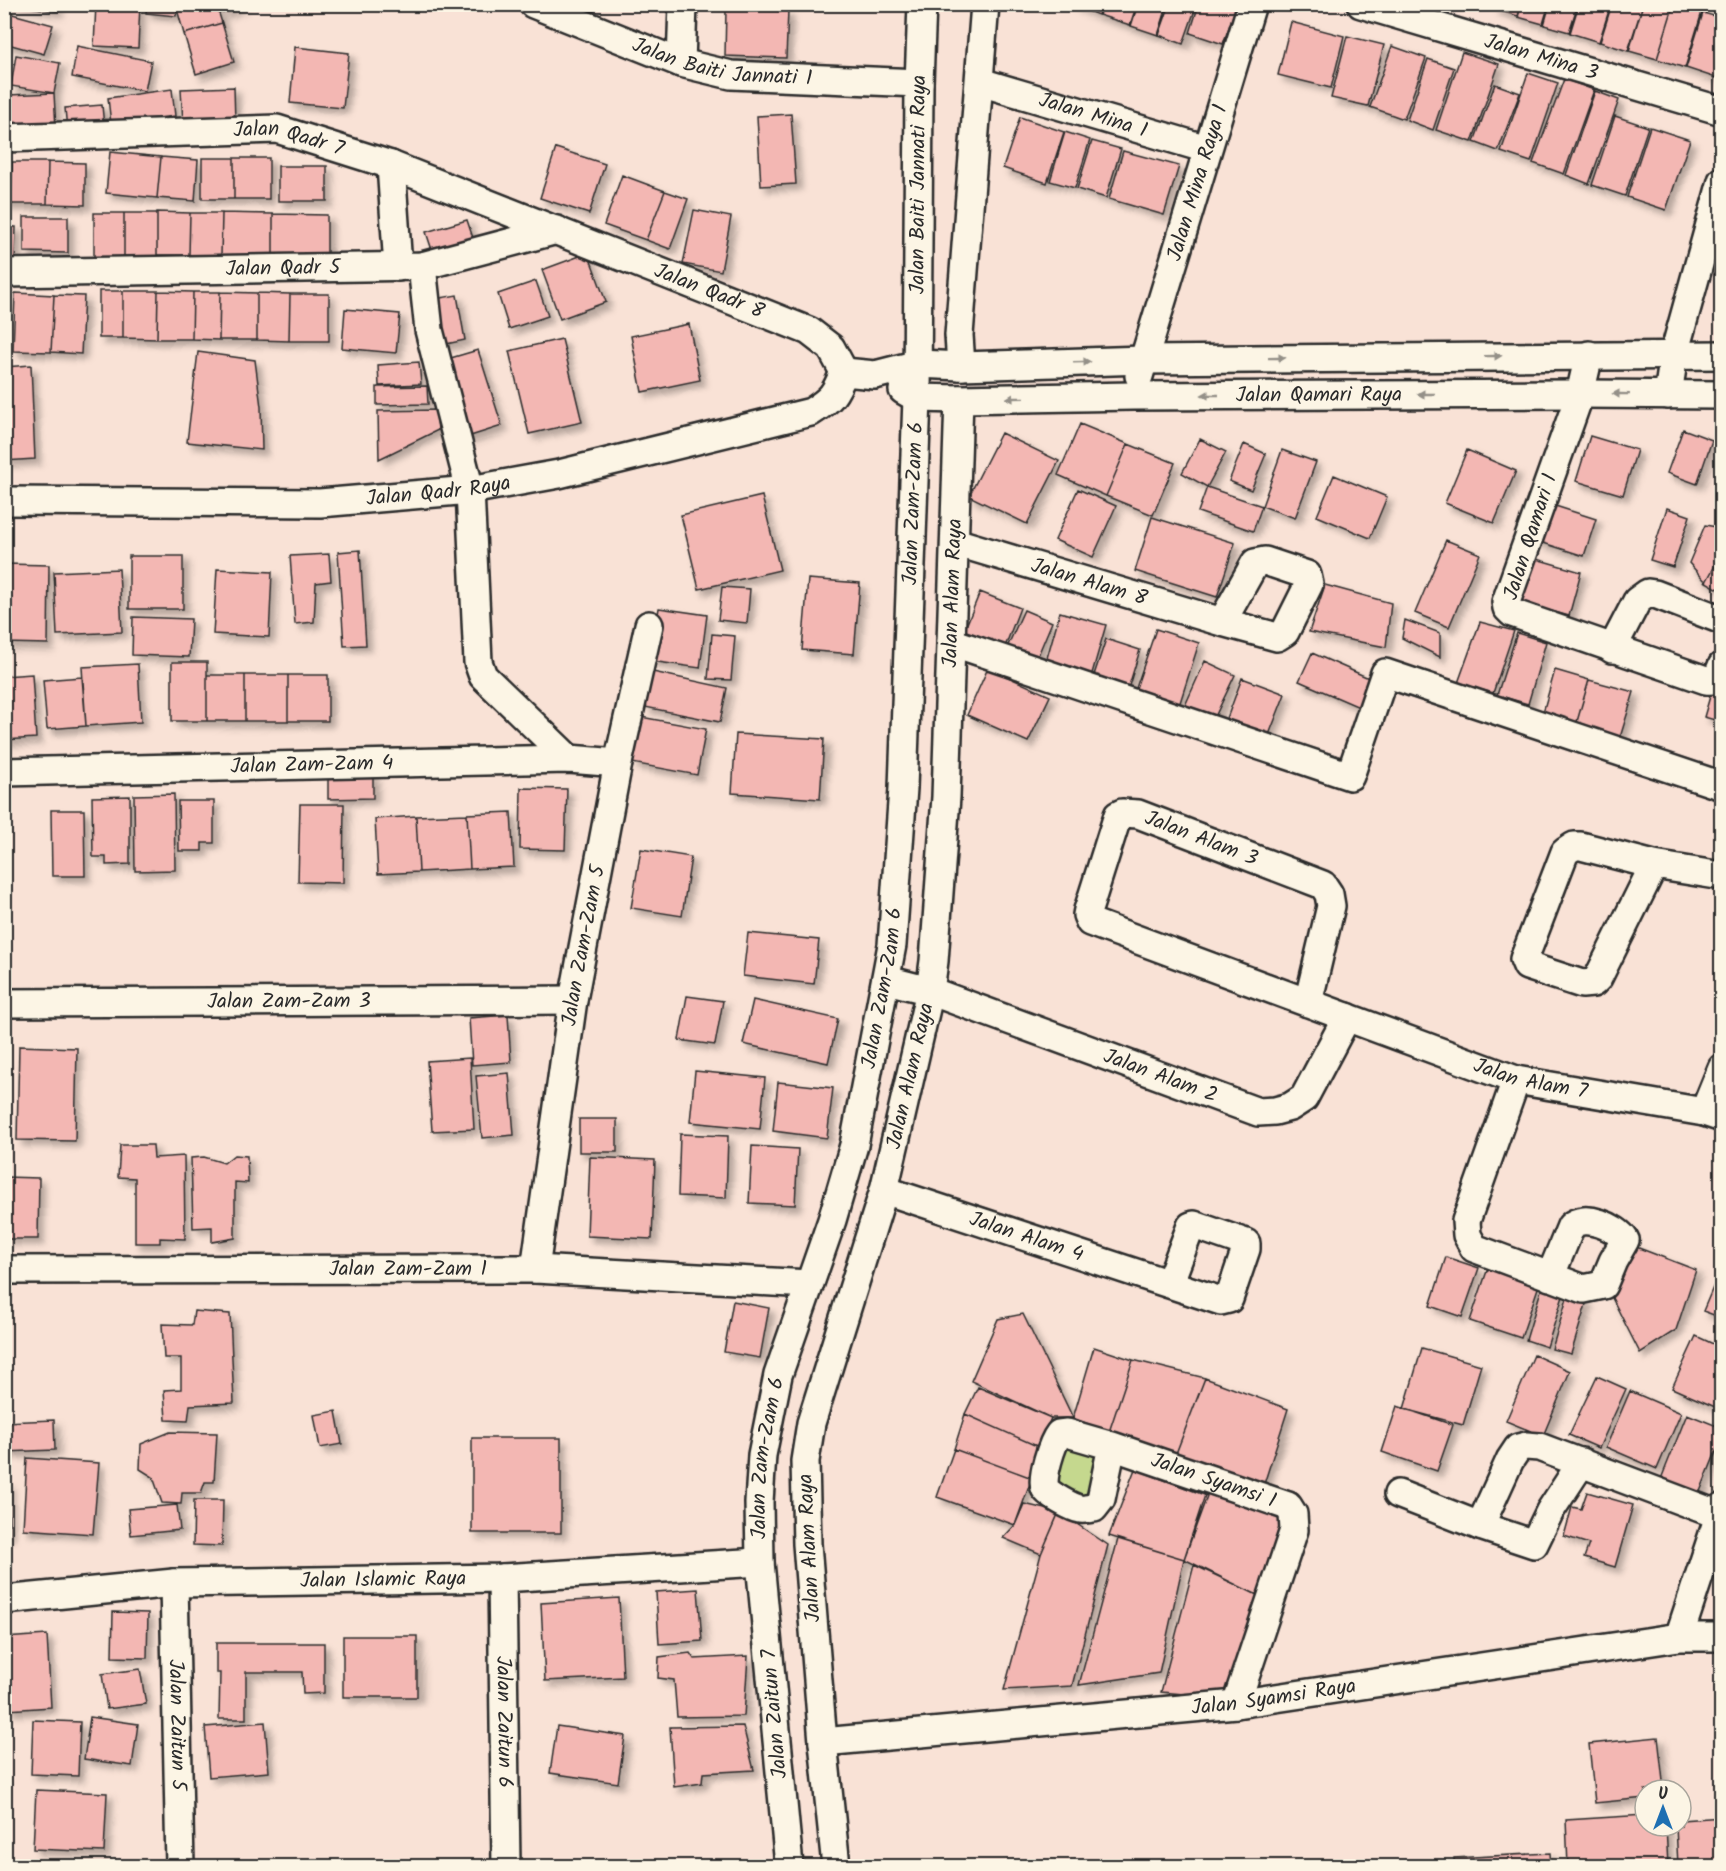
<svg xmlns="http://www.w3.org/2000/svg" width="1726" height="1871" viewBox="0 0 1726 1871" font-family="Kalam,sans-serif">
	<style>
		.green { fill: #c5d88e; stroke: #78825c; stroke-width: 1.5 }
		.building { fill: #f3b7b3; stroke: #2b2b2b; stroke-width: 1.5; filter: url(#shadow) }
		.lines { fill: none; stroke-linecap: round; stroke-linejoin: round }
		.street-casing { stroke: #2b2b2b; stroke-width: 32 }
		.street { stroke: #fcf5e5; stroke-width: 27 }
		.oneway { fill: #949088 }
		.labels { text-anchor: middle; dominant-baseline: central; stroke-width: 5; stroke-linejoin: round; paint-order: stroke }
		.street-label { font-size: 21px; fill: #2b2b2b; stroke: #fcf5e5 }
	</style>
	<defs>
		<filter id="shadow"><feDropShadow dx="5.5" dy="5.5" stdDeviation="3" flood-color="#0004"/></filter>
	</defs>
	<rect width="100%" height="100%" fill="#f9e2d6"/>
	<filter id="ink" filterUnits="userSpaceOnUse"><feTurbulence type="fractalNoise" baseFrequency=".0167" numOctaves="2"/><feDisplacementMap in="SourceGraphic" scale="12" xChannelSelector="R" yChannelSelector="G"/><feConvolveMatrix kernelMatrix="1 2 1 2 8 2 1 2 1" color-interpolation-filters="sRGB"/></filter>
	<g filter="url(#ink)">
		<!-- green -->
		<path class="green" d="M1059 1434 1103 1449 1094 1508 1045 1489Z"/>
		<!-- building -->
		<path class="building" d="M8 4H58L57 11Z
			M96 4H140L138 48 94 46Z
			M147 4H178L176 16 146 13Z
			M193 4H216L222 23 184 34 177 9Z
			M220 4H243L223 13Z
			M1071 4H1101L1098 15Z
			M1103 4H1137L1130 25 1099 15Z
			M1138 4H1168L1158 35 1131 26Z
			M1170 4H1197L1183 44 1159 35Z
			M1199 4H1237L1223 44 1190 33Z
			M1495 4H1521L1518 16 1494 9Z
			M1522 4H1549L1543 24 1518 17Z
			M1550 4H1578L1569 32 1544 25Z
			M1579 4H1611L1599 42 1570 33Z
			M1612 4H1643L1628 51 1600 42Z
			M1643 4H1674L1657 59 1629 51Z
			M1674 4 1702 12 1685 68 1657 59Z
			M726 9 788 11 786 58 725 56Z
			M5 12 53 25 44 54 4 43Z
			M1703 13 1722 18V80L1686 68Z
			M1291 22 1344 36 1331 88 1278 75Z
			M222 23 234 62 196 74 184 34Z
			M1347 36 1384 45 1368 106 1331 98Z
			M77 46 151 61 145 91 72 77Z
			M1392 46 1426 58 1404 119 1370 107Z
			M295 47 349 53 343 108 290 103Z
			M1462 52 1499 64 1472 142 1436 130Z
			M16 55 60 63 54 93 11 86Z
			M1428 59 1454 68 1433 130 1407 120Z
			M1528 73 1558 83 1531 162 1501 152Z
			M1564 79 1594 90 1564 174 1533 163Z
			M1495 84 1520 93 1498 151 1474 142Z
			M234 87 235 122 183 124 181 89Z
			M172 89 175 116 111 124 108 98Z
			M1595 91 1619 100 1589 184 1566 175Z
			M54 93 56 129 10 131 8 95Z
			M102 105 104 127 67 130 65 108Z
			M791 114 796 184 761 186 757 116Z
			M1615 116 1648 127 1625 196 1592 185Z
			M1020 117 1064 132 1047 183 1003 168Z
			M1650 127 1690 140 1666 210 1627 197Z
			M1065 132 1090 140 1075 188 1050 181Z
			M1092 141 1121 149 1106 198 1077 189Z
			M556 148 605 164 589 214 540 198Z
			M1123 151 1179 166 1164 215 1109 199Z
			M110 152 161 157 157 198 106 193Z
			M161 157 198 160 195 201 157 198Z
			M202 158H234V199H202Z
			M234 158H269V199H234Z
			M4 161 12 162 11 204H4Z
			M12 162H48L47 204H11Z
			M48 162 85 163V205L47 204Z
			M278 166H327V201H278Z
			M622 175 665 191 646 240 604 225Z
			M665 191 688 199 670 249 646 240Z
			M694 210 731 217 721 271 683 264Z
			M157 212 190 213 189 255H157Z
			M94 213H124V258H94Z
			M124 213H157V258H124Z
			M190 213H222L221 256 189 255Z
			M222 213 273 214V257L221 256Z
			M273 214 327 215V258L273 257Z
			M24 217H68V253L24 252Z
			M467 220 474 241 433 253 426 232Z
			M4 227H16L15 260H4Z
			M588 253 606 302 560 319 542 270Z
			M536 281 548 316 509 329 498 294Z
			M99 291H123V338H99Z
			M123 291H158L157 339 123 338Z
			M158 291 193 292 192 339H157Z
			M193 292H220L219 340 192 339Z
			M220 292 257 293V340H219Z
			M15 293 54 295 51 352 13 351Z
			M257 293 290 294 289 341 257 340Z
			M290 294H329V341H289Z
			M54 295 84 296 81 354 51 352Z
			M457 295 465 340 437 346 429 300Z
			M345 309 400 314 396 353 342 348Z
			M689 324 700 380 642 392 631 336Z
			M562 339 582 422 529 434 509 351Z
			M478 350 502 426 461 439 437 362Z
			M198 352 255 360 261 407 262 450 187 442Z
			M419 362 421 384 379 386 378 365Z
			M31 365 35 459 4 461V367Z
			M427 386 428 404 377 405V387Z
			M436 410 438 430 379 459 378 411Z
			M1080 424 1128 444 1106 496 1058 475Z
			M1683 429 1712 440 1697 484 1667 473Z
			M1001 433 1059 461 1027 524 969 496Z
			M1590 436 1637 450 1623 495 1576 481Z
			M1200 439 1226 452 1207 487 1182 473Z
			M1128 444 1175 463 1153 515 1106 496Z
			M1244 444 1266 454 1251 490 1229 481Z
			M1282 450 1316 462 1295 518 1262 506Z
			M1467 450 1516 471 1494 523 1445 503Z
			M1334 475 1387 497 1370 538 1317 516Z
			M1207 487 1262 506 1253 531 1198 512Z
			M1078 489 1116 506 1093 557 1055 540Z
			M762 496 780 570 699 589 681 515Z
			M1546 503 1596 519 1584 556 1534 540Z
			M1667 508 1690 516 1673 567 1650 560Z
			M1152 517 1235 543 1217 597 1135 571Z
			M1705 525 1722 528V553L1706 582 1689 563Z
			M1446 540 1480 554 1449 627 1415 613Z
			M360 550 366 645 344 646 338 552Z
			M1722 553V591L1706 582Z
			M329 554 331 581 316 583 314 622 295 624 290 556Z
			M129 556H183V609H129Z
			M1526 556 1581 572 1569 616 1512 600Z
			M4 564 49 565 48 644 4 643Z
			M119 569 122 632 57 635 54 572Z
			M217 569 272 572 269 637 213 634Z
			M808 579 860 583 854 654 802 650Z
			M1325 585 1391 603 1386 647 1309 632Z
			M722 587 750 589 747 623 718 620Z
			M980 592 1020 608 1003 652 962 636Z
			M659 608 707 615 700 668 651 661Z
			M1024 610 1052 622 1034 665 1005 652Z
			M1060 612 1106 625 1091 677 1045 665Z
			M133 617 191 619 189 657 132 655Z
			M1405 620 1440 633V657L1402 638Z
			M1480 622 1514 631 1493 693 1458 683Z
			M1156 629 1199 643 1178 709 1134 694Z
			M1517 633 1546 642 1528 704 1497 695Z
			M712 634 735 636 731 680 708 679Z
			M1106 639 1140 650 1128 689 1093 678Z
			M1312 653 1371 679 1359 707 1299 681Z
			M1205 661 1235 675 1212 723 1183 710Z
			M172 662H207V721H172Z
			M138 664 141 722 86 726 82 667Z
			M988 668 1050 696 1028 742 967 715Z
			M1555 670 1589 680 1574 732 1540 723Z
			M653 672 727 688 720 722 645 707Z
			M32 674 36 738 4 740V676Z
			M207 675H245V721H207Z
			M245 675H288V721H245Z
			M288 675H328V721H288Z
			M82 677 86 726 47 729 43 680Z
			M1242 678 1285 694 1265 745 1223 729Z
			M1589 680 1634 692 1618 744 1574 732Z
			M1713 686 1722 688V722L1704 717Z
			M641 717 706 729 697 775 632 763Z
			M736 734 824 739 820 799 732 793Z
			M373 773V798L328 799V774Z
			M521 788 567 789 565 850 520 849Z
			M174 794 175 870 135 871 134 795Z
			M130 796V864L106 865V857H93L92 797Z
			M178 801H214V843H202V851H179Z
			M300 804H344L343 883 298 882Z
			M51 810H84L85 876H52Z
			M511 812 514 867 470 869 467 814Z
			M467 814 470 869 419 872 416 816Z
			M416 816 419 872 378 874 375 819Z
			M641 849 691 857 682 916 631 908Z
			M748 933 819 940 814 984 743 976Z
			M687 996 723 1001 715 1045 679 1040Z
			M753 1000 838 1019 828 1063 743 1044Z
			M508 1015 511 1062 472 1065 469 1018Z
			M19 1046 77 1048 75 1141 17 1140Z
			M470 1058 474 1129 432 1131 427 1061Z
			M695 1071 765 1078 760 1129 690 1122Z
			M509 1073 514 1135 482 1138 476 1076Z
			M778 1082 833 1088 827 1138 773 1131Z
			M579 1119H617V1152H579Z
			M680 1134 728 1136 726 1198 678 1196Z
			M120 1145H153L154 1158 184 1156 185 1239 160 1238V1243H135V1178L118 1177Z
			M752 1146 798 1149 795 1205 749 1203Z
			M234 1155 247 1156 248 1183 235 1182V1238L212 1242V1227L193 1228 191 1158 204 1157 224 1163Z
			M590 1157 655 1160 652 1239 587 1236Z
			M4 1177 39 1178 38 1239H4Z
			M1631 1245 1696 1270 1676 1330 1640 1353 1608 1290Z
			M1446 1257 1479 1268 1462 1317 1430 1306Z
			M1488 1268 1539 1285 1521 1338 1470 1321Z
			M1717 1278 1722 1280V1318L1703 1311Z
			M1542 1287 1564 1293 1547 1347 1526 1340Z
			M1568 1295 1587 1301 1571 1354 1552 1349Z
			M733 1301 769 1308 760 1358 724 1352Z
			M194 1311 230 1314 234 1403 190 1405 188 1421 166 1420 164 1390 181 1389V1358H164L162 1324 192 1325Z
			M1023 1314 1073 1418H1051L971 1381 998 1319Z
			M1696 1336 1722 1348V1410L1672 1388Z
			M1094 1347 1133 1360 1109 1432 1073 1418Z
			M1422 1348 1481 1365 1463 1425 1404 1409Z
			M1534 1355 1570 1371 1543 1436 1506 1421Z
			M1133 1360 1205 1378 1175 1456 1109 1432Z
			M1597 1376 1626 1389 1599 1448 1569 1435Z
			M1205 1378 1288 1409 1264 1484 1175 1456Z
			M978 1387 1051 1418 1039 1447 965 1414Z
			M1630 1391 1681 1413 1657 1469 1606 1447Z
			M1397 1406 1453 1425 1437 1471 1382 1452Z
			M336 1411 342 1444 320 1448 314 1415Z
			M965 1414 1039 1447 1032 1478 954 1449Z
			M1687 1414 1722 1428V1437L1699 1494 1661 1479Z
			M54 1420 55 1450 4 1452V1422Z
			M170 1432 217 1433 214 1482H205L201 1493H182L181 1504 162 1503 153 1477 140 1469 141 1444Z
			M472 1438H561V1533H472Z
			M954 1449 1032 1478 1015 1525 937 1497Z
			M27 1458 99 1463 93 1534 23 1529Z
			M1135 1469 1207 1496 1184 1559 1109 1536Z
			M4 1483H8L9 1535H4Z
			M1218 1491 1294 1520 1271 1602 1184 1559 1205 1495Z
			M1587 1492 1633 1505 1615 1567 1584 1558 1589 1544 1564 1536 1572 1507 1581 1509Z
			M194 1500H223L222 1546 193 1545Z
			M1024 1504 1059 1512 1041 1554 1003 1538 1015 1525Z
			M177 1505 180 1530 131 1535 128 1509Z
			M1059 1512 1108 1545 1072 1686 1004 1690 1041 1554Z
			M1118 1539 1184 1559 1159 1673 1079 1685Z
			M1194 1565 1266 1599 1230 1698 1161 1692Z
			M698 1589 702 1641 659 1644 656 1592Z
			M619 1598 623 1677 545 1681 541 1603Z
			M113 1612 148 1613 147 1658 112 1657Z
			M47 1635 51 1707 8 1710 4 1638Z
			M343 1636H417V1697H343Z
			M216 1643H324V1693L303 1694 302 1672H246V1719H219L220 1673H216Z
			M690 1653 694 1659 748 1656 744 1716 677 1717 674 1680 658 1678 659 1657Z
			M140 1669 146 1704 107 1709 102 1674Z
			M90 1717 138 1724 132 1766 84 1759Z
			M33 1720 80 1722 78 1776 31 1774Z
			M265 1722 269 1772 209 1777 205 1727Z
			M557 1726 625 1736 618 1783 550 1773Z
			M743 1726 754 1770 703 1773 702 1783 674 1787 670 1727Z
			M1658 1737 1664 1790H1645V1798L1595 1803 1589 1744Z
			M36 1790 107 1793 104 1852 33 1849Z
			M1645 1815V1826H1666L1668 1866H1568L1566 1820Z
			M1722 1817V1866H1678L1676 1826H1681V1820Z
			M1550 1853 1551 1866H1454V1858Z"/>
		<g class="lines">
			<defs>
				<g id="street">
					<path id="s1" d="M533 4 681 63 731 75 919 83"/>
					<path id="s2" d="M1361 4 1722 111"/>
					<path d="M681 63 683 4"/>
					<path id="s3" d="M980 82 1207 149"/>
					<path id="s4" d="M4 138 277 129 391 165 809 331 831 348 844 372"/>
					<path d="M391 165 398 267"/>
					<path d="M422 266 429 330 470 490 478 662 483 676 569 759"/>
					<path id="s5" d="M4 273 422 266 557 230"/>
					<path d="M1589 355 1580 394 1506 602 1507 608 1512 613 1706 680C1717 682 1718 675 1722 666"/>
					<path d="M961 366 959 335 985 4"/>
					<path d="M844 372 875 375 918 364 961 366 1143 360 1722 355"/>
					<path id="s6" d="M1139 376 1252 4"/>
					<path id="s7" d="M903 390 917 398 959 399 1133 396 1580 394 1722 395"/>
					<path d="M1668 395 1674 354 1722 181"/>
					<path id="s8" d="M4 501 320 503 470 490 559 474 811 412C832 399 835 394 844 372"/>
					<path id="s9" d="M955 542 1222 622 1277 637 1285 632 1309 584 1307 575 1265 561 1255 563 1222 622"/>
					<path d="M951 642 1350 776 1385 673 1722 786"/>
					<path d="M1612 649 1637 601 1648 593 1655 594 1722 620"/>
					<path id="s10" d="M4 772 569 759 618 763"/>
					<path d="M1654 865 1598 978 1593 983 1582 984 1527 966 1524 959 1565 852 1574 846H1581L1654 865 1722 876"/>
					<path id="s11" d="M887 980 930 991 1258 1112 1275 1111 1290 1107 1304 1098 1347 1017"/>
					<path id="s12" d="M4 1003 573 1000"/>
					<path id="s13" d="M1308 1003 1331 906 1329 894 1323 885 1138 814 1122 813 1118 815 1088 910 1087 915 1090 922 1516 1080 1704 1112 1722 1118"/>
					<path d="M1516 1080 1466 1221 1467 1235 1474 1248 1584 1289 1603 1285 1613 1261 1625 1240C1617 1227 1584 1213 1571 1226L1550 1277"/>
					<path d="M1704 1112 1722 1068"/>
					<path id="s14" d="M884 1190 1221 1301 1229 1299 1246 1249V1243L1194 1225 1191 1226 1169 1284"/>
					<path id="s15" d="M535 1269 573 1000 618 763 649 625"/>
					<path id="s16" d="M4 1270 535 1269 809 1284"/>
					<path id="s17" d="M1112 1446 1101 1499 1094 1508C1090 1508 1084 1510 1080 1509 1073 1508 1047 1494 1045 1488 1041 1477 1052 1443 1059 1434L1067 1433 1112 1446 1288 1506 1293 1514 1294 1530 1236 1704"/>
					<path d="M1582 1462 1550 1511 1534 1544 1480 1526 1510 1460 1518 1448 1526 1446 1539 1447 1719 1515"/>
					<path d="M1398 1494 1480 1526"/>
					<path id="s18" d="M502 1578 506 1866"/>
					<path id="s19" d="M174 1583 180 1866"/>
					<path id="s20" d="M4 1600 174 1583 502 1578 760 1562"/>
					<path d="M1679 1637 1722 1507"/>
					<path id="s21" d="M823 1742 1236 1704 1679 1637H1722"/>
					<path id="s22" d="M789 1866 760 1562 759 1502 762 1455 778 1375 832 1220 854 1145 892 945 903 788 917 398 919 83 922 4"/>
					<path id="s23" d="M836 1866 823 1742 807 1544 805 1461 811 1423 884 1190 930 991 934 961 946 797 959 399"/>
				</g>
			</defs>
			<!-- street casing -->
			<use href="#street" class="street-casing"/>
			<!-- street -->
			<use href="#street" class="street"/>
		</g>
		<!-- one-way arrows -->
		<defs><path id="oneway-solid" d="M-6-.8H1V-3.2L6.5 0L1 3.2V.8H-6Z" transform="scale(1.5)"/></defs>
		<g class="oneway">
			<use href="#oneway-solid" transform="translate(1493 356) rotate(-1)"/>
			<use href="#oneway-solid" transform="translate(1277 358) rotate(-1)"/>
			<use href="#oneway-solid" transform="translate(1082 362) rotate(-2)"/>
			<use href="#oneway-solid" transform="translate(1426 394) rotate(180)"/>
			<use href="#oneway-solid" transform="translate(1621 394) rotate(-179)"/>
			<use href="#oneway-solid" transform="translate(1210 395) rotate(180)"/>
			<use href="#oneway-solid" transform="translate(1015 398) rotate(179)"/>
		</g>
	</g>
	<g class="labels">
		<!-- street labels -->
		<g class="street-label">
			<text stroke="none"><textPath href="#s2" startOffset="188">Jalan Mina 3</textPath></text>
			<text stroke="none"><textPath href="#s1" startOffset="200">Jalan Baiti Jannati 1</textPath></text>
			<text stroke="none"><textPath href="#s3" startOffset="118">Jalan Mina 1</textPath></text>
			<text stroke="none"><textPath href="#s4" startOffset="286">Jalan Qadr 7</textPath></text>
			<text stroke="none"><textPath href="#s6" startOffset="202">Jalan Mina Raya 1</textPath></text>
			<text stroke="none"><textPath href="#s22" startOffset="1701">Jalan Baiti Jannati Raya</textPath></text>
			<text stroke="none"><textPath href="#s5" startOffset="279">Jalan Qadr 5</textPath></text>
			<text stroke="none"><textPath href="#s4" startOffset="735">Jalan Qadr 8</textPath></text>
			<text stroke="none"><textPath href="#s7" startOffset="418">Jalan Qamari Raya</textPath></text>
			<text stroke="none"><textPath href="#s8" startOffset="435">Jalan Qadr Raya</textPath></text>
			<text stroke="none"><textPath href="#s22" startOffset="1382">Jalan Zam-Zam 6</textPath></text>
			<text transform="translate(1531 537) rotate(-72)">Jalan Qamari 1</text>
			<text stroke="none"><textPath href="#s9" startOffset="140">Jalan Alam 8</textPath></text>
			<text stroke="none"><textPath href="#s23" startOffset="1292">Jalan Alam Raya</textPath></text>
			<text stroke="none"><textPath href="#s10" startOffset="308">Jalan Zam-Zam 4</textPath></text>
			<text transform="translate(1201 839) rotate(21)">Jalan Alam 3</text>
			<text stroke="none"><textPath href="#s15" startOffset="327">Jalan Zam-Zam 5</textPath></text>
			<text stroke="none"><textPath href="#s22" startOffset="896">Jalan Zam-Zam 6</textPath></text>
			<text stroke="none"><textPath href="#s12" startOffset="285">Jalan Zam-Zam 3</textPath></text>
			<text stroke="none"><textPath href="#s23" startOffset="806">Jalan Alam Raya</textPath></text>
			<text stroke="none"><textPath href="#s11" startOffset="290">Jalan Alam 2</textPath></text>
			<text stroke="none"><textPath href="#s13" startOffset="922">Jalan Alam 7</textPath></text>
			<text stroke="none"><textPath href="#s14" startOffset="150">Jalan Alam 4</textPath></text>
			<text stroke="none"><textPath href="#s16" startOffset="404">Jalan Zam-Zam 1</textPath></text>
			<text stroke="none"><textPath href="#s22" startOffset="410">Jalan Zam-Zam 6</textPath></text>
			<text stroke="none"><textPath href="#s17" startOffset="340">Jalan Syamsi 1</textPath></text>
			<text transform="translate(810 1548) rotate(-93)">Jalan Alam Raya</text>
			<text stroke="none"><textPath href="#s20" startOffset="380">Jalan Islamic Raya</textPath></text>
			<text stroke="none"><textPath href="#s21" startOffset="453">Jalan Syamsi Raya</textPath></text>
			<text transform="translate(775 1714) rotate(-95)">Jalan Zaitun 7</text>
			<text stroke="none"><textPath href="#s18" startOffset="144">Jalan Zaitun 6</textPath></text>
			<text stroke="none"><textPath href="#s19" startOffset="142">Jalan Zaitun 5</textPath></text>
		</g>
	</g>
	<!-- margin -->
	<rect width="1726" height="1871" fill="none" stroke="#fcf5e5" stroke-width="24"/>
	<rect x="12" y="12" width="1702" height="1847" fill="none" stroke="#2b2b2b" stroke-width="2" filter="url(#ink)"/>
	<!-- north arrow -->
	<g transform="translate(1663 1808)"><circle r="28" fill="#fcf5e5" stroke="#a8a49b" stroke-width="1.5"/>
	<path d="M0-4.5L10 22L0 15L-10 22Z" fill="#1f6fb2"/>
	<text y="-9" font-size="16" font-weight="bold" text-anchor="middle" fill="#2b2b2b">U</text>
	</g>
</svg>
